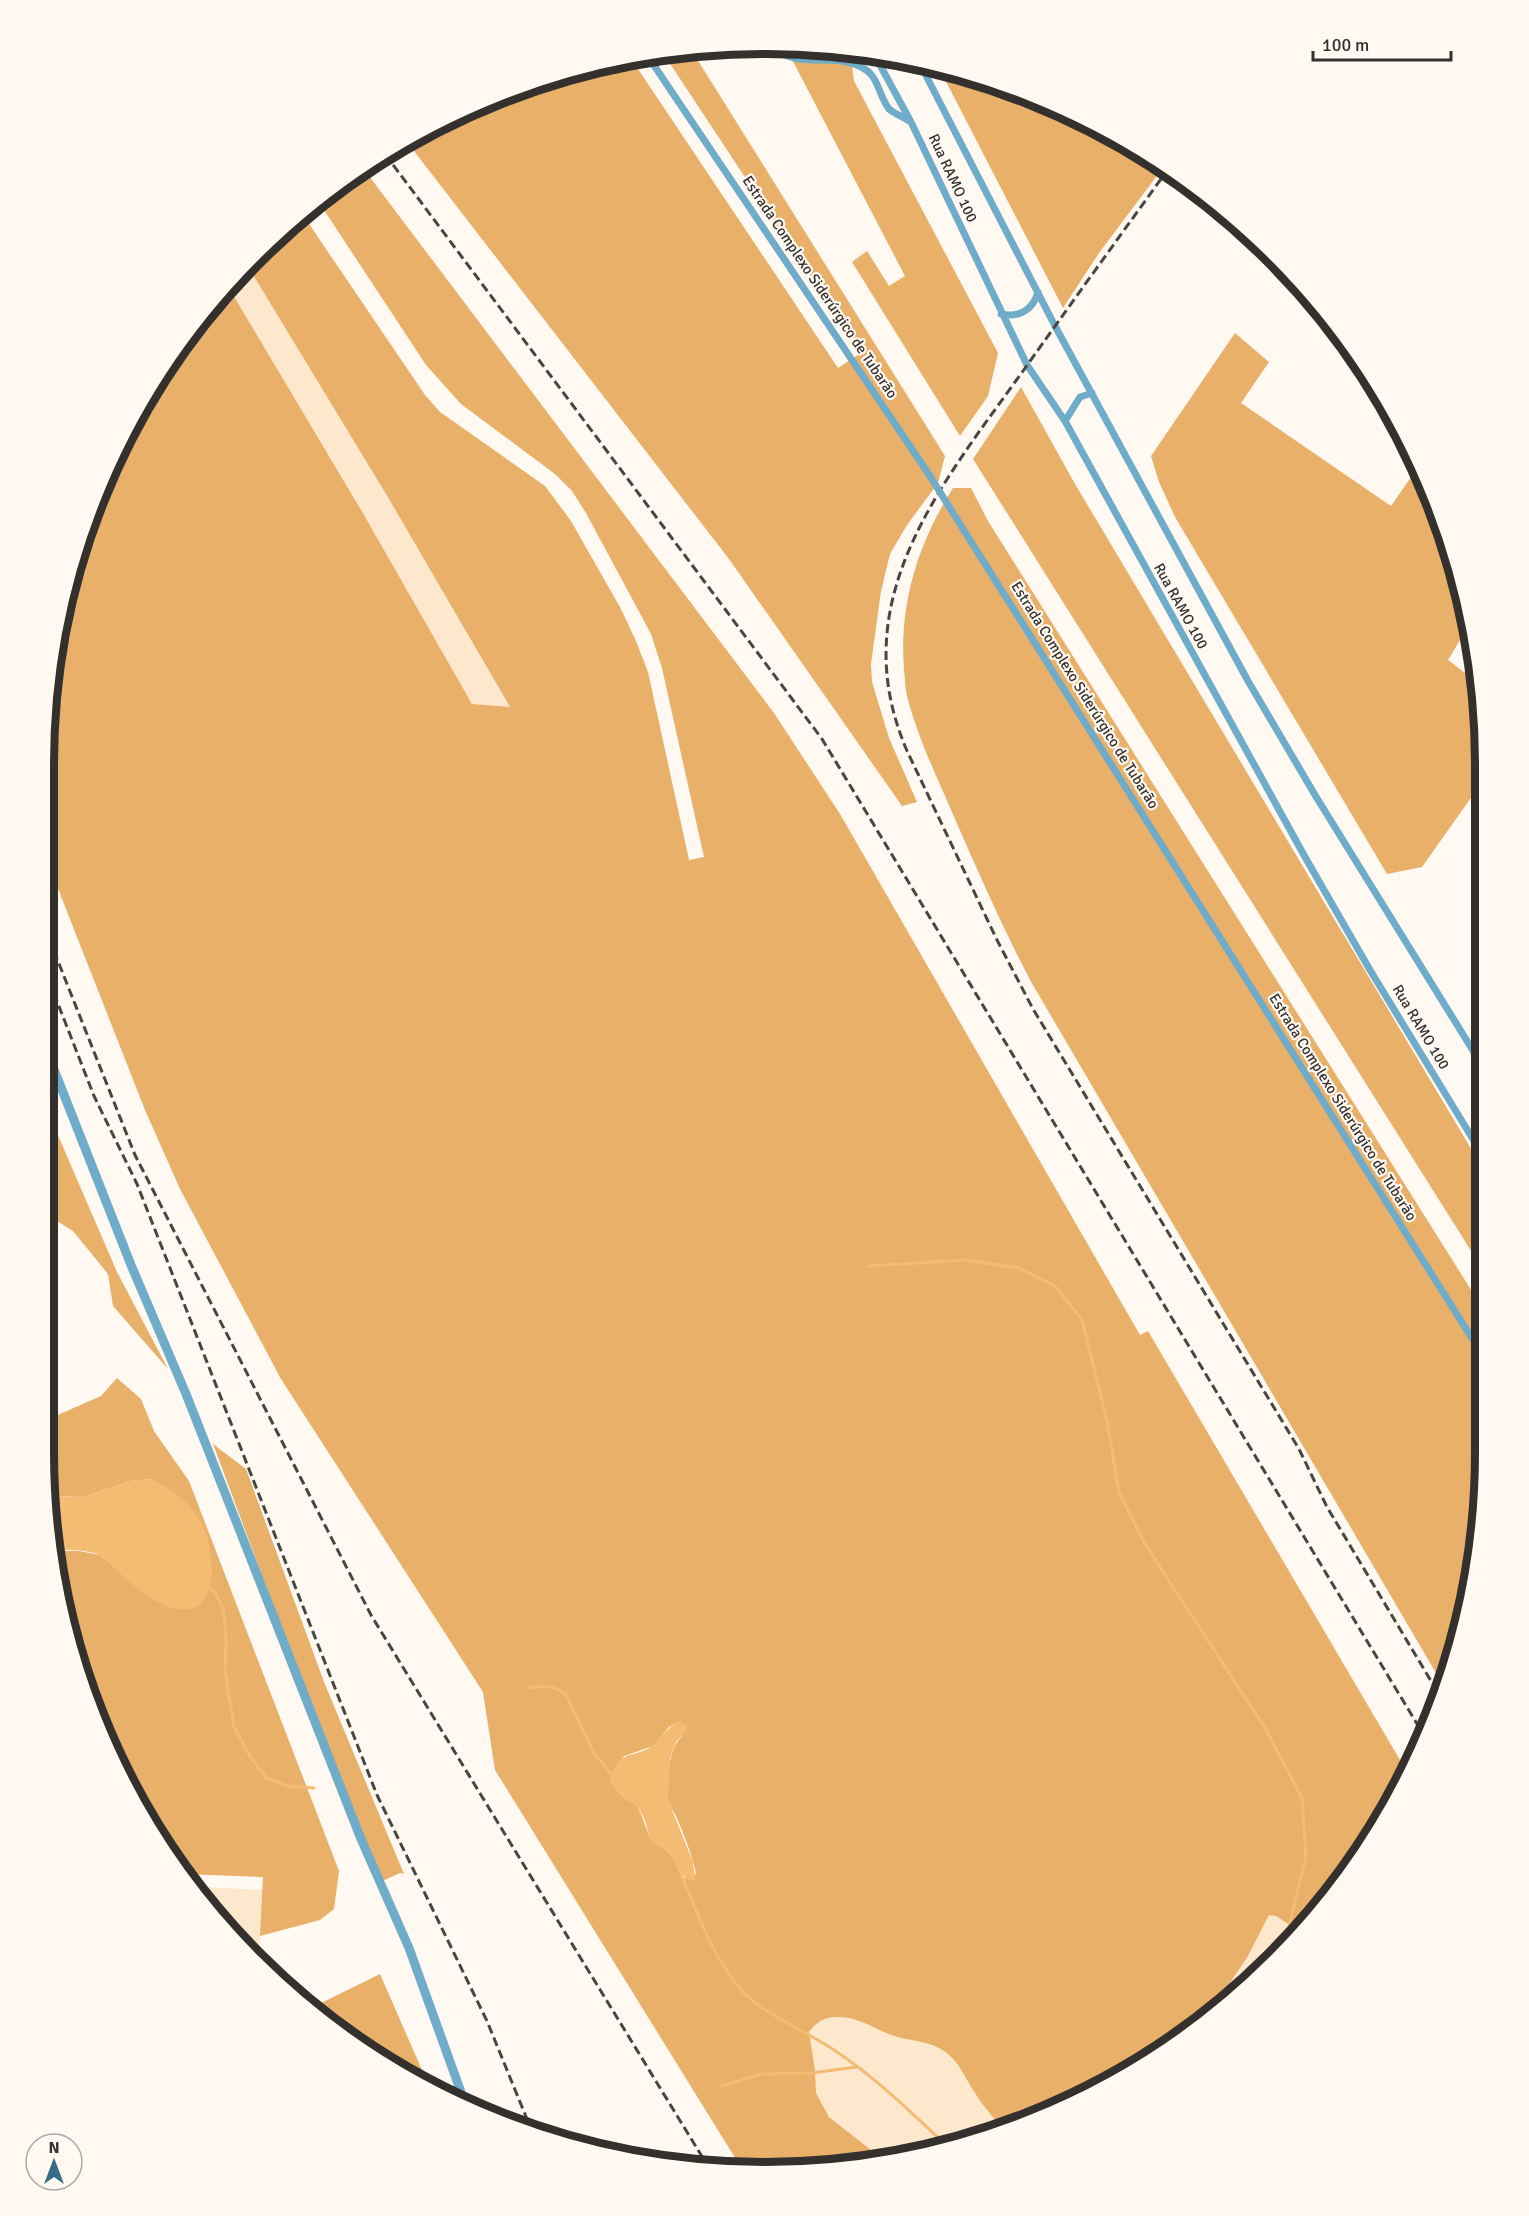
<svg xmlns="http://www.w3.org/2000/svg" width="1529" height="2216" viewBox="0 0 1529 2216" font-family="Signika,sans-serif">
	<style>
		.green { fill: #fde7cd }
		.forest { fill: #e9b069; fill-rule: evenodd }
		.water { fill: #f4bb73 }
		.lines { fill: none; stroke-linecap: round; stroke-linejoin: round }
		.stream { stroke: #f4bb73; stroke-width: 3 }
		.minor { stroke: #6facca; stroke-width: 7 }
		.tertiary { stroke: #6facca; stroke-width: 9 }
		.rail { stroke: #484542; stroke-width: 3; stroke-dasharray: 9 4.5; stroke-linecap: butt }
		.minor-bridge { stroke: #6facca; stroke-width: 7 }
		.labels { text-anchor: middle; dominant-baseline: central; stroke-width: 4.5; stroke-linejoin: round; paint-order: stroke }
		.street-label { font-size: 15px; fill: #33302d; stroke: #fff9f2 }
		.rim { fill: none; stroke: #33302d; stroke-width: 8 }
	</style>
	<rect width="100%" height="100%" fill="#fff9f2"/>
	<!-- green -->
	<path class="green" d="M247 265 389 499 510 708 472 704 364 515 229 288Z
		M206 1887 263 1890 259 1959 205 1898Z
		M1269 1915 1276 1916 1299 1931 1274 1962 1207 2021 1248 1956Z
		M840 2017 858 2020 896 2037 921 2042 947 2052 959 2065 975 2094 1000 2126 905 2159 885 2161 829 2117 816 2093 815 2070 809 2032C818 2020 825 2018 840 2017Z"/>
	<!-- forest -->
	<path class="forest" d="M788 46 850 52 854 81 998 353 988 396 960 436 852 262 867 251 889 286 905 276 786 48Z
		M692 51 945 456 938 483 907 525 890 554 881 591 871 664 872 682 889 738 917 802 902 806 729 559 407 142 489 98 630 57 838 368 861 353 663 53Z
		M939 68 1041 99 1165 165 1099 253 1063 308Z
		M369 176 774 713 840 814 1140 1335 1148 1331 1407 1772 1364 1852 1299 1931 1276 1916 1269 1915 1248 1956 1203 2024 1084 2098 1000 2126C992 2115 982 2105 975 2093 966 2080 961 2065 949 2055 937 2043 913 2041 897 2037 878 2031 861 2018 840 2017 826 2016 817 2021 809 2032L815 2070 816 2093 829 2117 885 2161 811 2171 742 2169 495 1770 483 1692 281 1379 180 1189 145 1110 44 853V764L57 624 82 532 140 404 229 288 364 515 472 704 510 707 389 499 247 265 255 254 303 215 425 395 440 412 545 486 571 521 621 609 636 641 648 672 689 860 704 857 662 668 651 634 586 513 572 491 555 474 461 404 426 365 322 207ZM679 1722 682 1736C669 1748 665 1781 668 1799 669 1805 673 1810 676 1816 684 1835 692 1854 696 1874L684 1878C680 1868 675 1857 666 1850 661 1845 655 1846 651 1839 646 1830 642 1814 636 1804 624 1800 614 1790 610 1778L624 1756 653 1746 669 1727Z
		M1235 333 1269 362 1241 403 1391 506 1418 467 1471 622 1448 660 1477 682 1485 764V778L1422 867 1387 874 1175 517 1159 482 1151 456Z
		M1021 387 1075 484 1485 1172V1273L973 459Z
		M953 488H971L988 521 1485 1312V1452L1472 1592 1443 1685 1030 980C1003 928 979 874 955 819 938 779 918 739 907 696 905 688 905 678 904 669 899 604 918 543 953 488Z
		M44 1103 117 1272 168 1369 113 1306 108 1274 73 1231 44 1213Z
		M117 1378 141 1399 154 1431 189 1481 339 1871 334 1909 320 1920 260 1936 263 1877 184 1874 165 1852 99 1728 68 1638 57 1551H79L100 1555 137 1587 152 1598 171 1608 152 1479 131 1481 83 1497 49 1496 44 1452V1421L101 1396Z
		M213 1444 246 1469 324 1682 404 1874 400 1873 380 1882 313 1712Z
		M380 1974 429 2086 364 2051 309 2009Z"/>
	<!-- water -->
	<path class="water" d="M152 1479C186 1497 208 1519 211 1559 212 1568 213 1577 210 1586 207 1595 203 1604 194 1608 168 1617 132 1585 115 1569 109 1564 104 1557 97 1554 85 1550 70 1549 57 1551L49 1496 83 1497 131 1481Z
		M679 1721 687 1725 686 1731 676 1742 670 1758 668 1800 693 1862 695 1879 689 1881C681 1875 679 1865 673 1857 668 1849 660 1848 654 1843 648 1837 648 1829 645 1821 643 1815 639 1809 636 1804 624 1800 614 1791 610 1778 620 1746 638 1760 654 1744 663 1735 668 1728 679 1721Z"/>
	<g class="lines">
		<!-- stream -->
		<path class="stream" d="M868 1266 966 1260 1019 1268 1055 1286 1082 1320 1107 1421 1119 1492 1145 1544 1265 1728 1302 1798 1306 1857 1283 1951
			M207 1584 216 1594 224 1611 226 1639 225 1671 234 1727 251 1758 267 1778 287 1786 314 1788
			M528 1688C543 1686 554 1684 566 1695L594 1753 613 1776
			M673 1855C693 1901 709 1952 741 1990 759 2011 809 2033 834 2050 875 2077 910 2111 946 2145
			M722 2086 761 2074 812 2073 856 2067"/>
		<!-- minor -->
		<path class="minor" d="M768 44C798 72 830 51 861 67 879 75 878 95 889 109 895 114 903 117 909 121
			M874 54 911 122 1027 365 1065 421 1305 857 1370 970 1485 1159
			M647 55 930 476
			M919 62 1055 326 1248 681 1315 795 1485 1070
			M1001 314C1019 318 1033 310 1038 292
			M1065 421 1080 397 1092 393
			M953 513 1485 1359"/>
		<!-- tertiary -->
		<path class="tertiary" d="M44 1044 131 1265 186 1394 361 1839 409 1948 466 2106"/>
		<!-- rail -->
		<path class="rail" d="M385 154 822 739 1425 1737
			M1169 168C1122 233 1075 298 1028 364 944 482 840 600 908 753L997 940 1033 1009 1299 1449 1327 1507 1440 1696
			M1485 862C1471 908 1471 954 1485 1000
			M44 926 135 1155 371 1615 709 2168
			M44 968 94 1096 137 1184 377 1795 487 2021 531 2129"/>
		<!-- minor-bridge -->
		<path class="minor-bridge" d="M930 476 953 513"/>
	</g>
	<g class="labels">
		<!-- street labels -->
		<g class="street-label">
			<text transform="translate(953 178) rotate(65)">Rua RAMO 100</text>
			<text transform="translate(820 287) rotate(56)">Estrada Complexo Siderúrgico de Tubarão</text>
			<text transform="translate(1181 606) rotate(61)">Rua RAMO 100</text>
			<text transform="translate(1085 695) rotate(58)">Estrada Complexo Siderúrgico de Tubarão</text>
			<text transform="translate(1421 1027) rotate(59)">Rua RAMO 100</text>
			<text transform="translate(1343 1107) rotate(58)">Estrada Complexo Siderúrgico de Tubarão</text>
		</g>
	</g>
	<!-- crop -->
	<path d="M0 0H1529V2216H0ZM764 54H765A710 710 0 0 1 1475 764V1452A710 710 0 0 1 765 2162H764A710 710 0 0 1 54 1452V764A710 710 0 0 1 764 54Z" fill="#fff9f2" fill-rule="evenodd"/>
	<path class="rim" d="M764 54H765A710 710 0 0 1 1475 764V1452A710 710 0 0 1 765 2162H764A710 710 0 0 1 54 1452V764A710 710 0 0 1 764 54Z"/>
	<!-- north arrow -->
	<g transform="translate(54 2162)"><circle r="28" fill="#fff9f2" stroke="#ada9a3" stroke-width="1.5"/>
	<path d="M0-4.5L10 22L0 15L-10 22Z" fill="#356d87"/>
	<text y="-9" font-size="16" font-weight="bold" text-anchor="middle" fill="#33302d">N</text>
	</g>
	<!-- scale -->
	<path d="M1313 51v9h138v-9" fill="none" stroke="#33302d" stroke-width="3"/>
	<text x="1322" y="51" font-size="18" fill="#33302d" stroke="#fff9f2" stroke-width="4.5" paint-order="stroke">100 m</text>
</svg>
